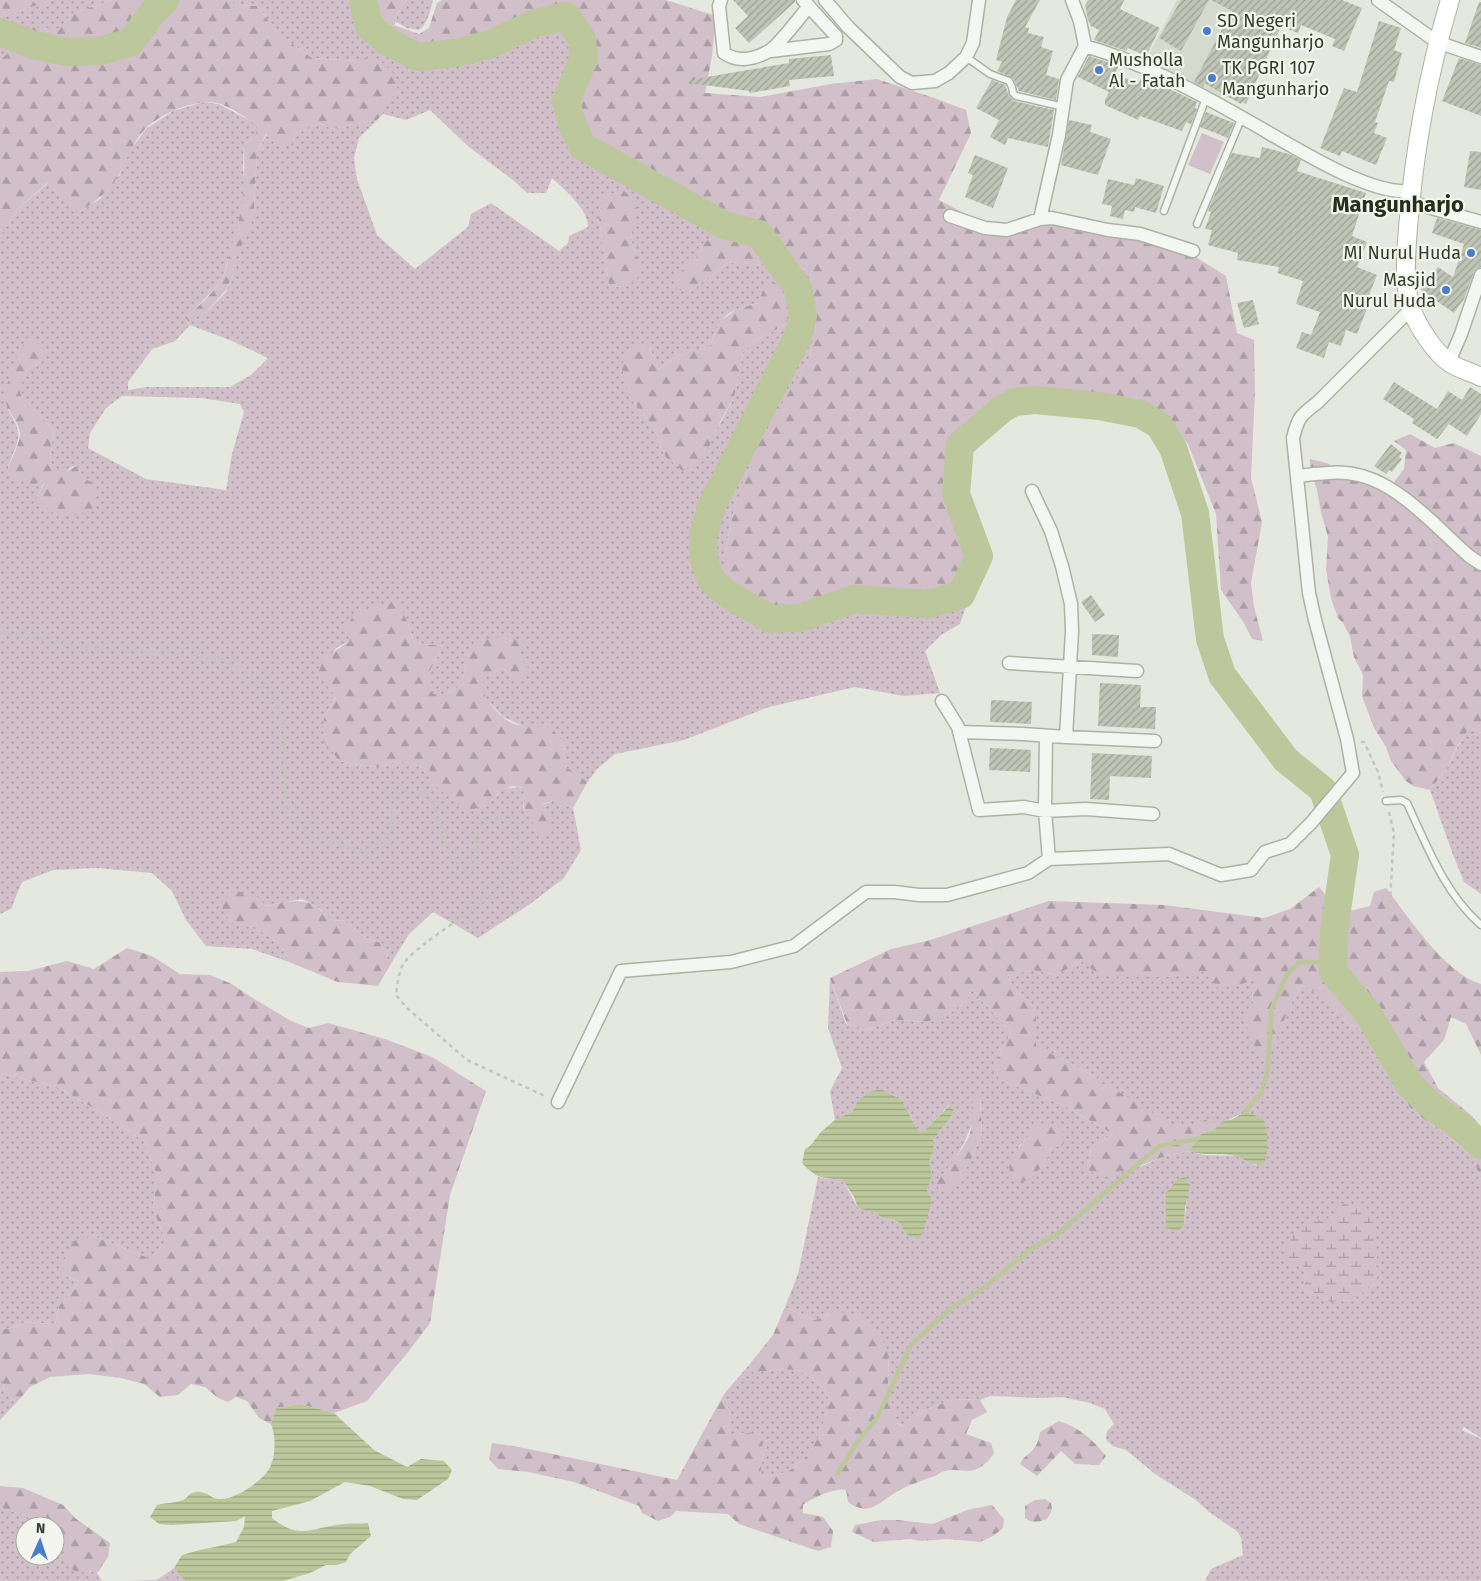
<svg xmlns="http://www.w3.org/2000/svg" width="1481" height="1581" viewBox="0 0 1481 1581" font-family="'Fira Sans',sans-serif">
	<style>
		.built { fill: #d4dacd }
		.green { fill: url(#green-dots); fill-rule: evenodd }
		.forest { fill: url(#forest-firs) }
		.wetland { fill: url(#wetland-marsh) }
		.pitch { fill: #d1c0c9 }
		.water { fill: url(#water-rules) }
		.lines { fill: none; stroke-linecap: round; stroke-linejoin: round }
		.stream { stroke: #bcc79b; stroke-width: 4.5 }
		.river { stroke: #bcc79b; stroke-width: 28 }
		.building { fill: url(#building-hatch) }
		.service-casing { stroke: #adb2a4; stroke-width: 9 }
		.minor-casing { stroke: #adb2a4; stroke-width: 15 }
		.secondary-casing { stroke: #adb2a4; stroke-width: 20 }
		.path { stroke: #c3c6bd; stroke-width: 2.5; stroke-dasharray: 4 4; stroke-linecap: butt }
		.service { stroke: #f4f6f1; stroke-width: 6 }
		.minor { stroke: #f4f6f1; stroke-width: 12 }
		.secondary { stroke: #fff; stroke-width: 18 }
		.poi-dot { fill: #477dc9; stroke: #f3f5ee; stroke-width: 2 }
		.labels { text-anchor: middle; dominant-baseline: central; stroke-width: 4.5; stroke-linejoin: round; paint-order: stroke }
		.poi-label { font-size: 18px; fill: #363e28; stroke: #f3f5ee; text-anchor: start }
		.district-label { font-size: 22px; font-weight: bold; fill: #272f1b; stroke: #f3f5ee }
	</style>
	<defs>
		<pattern id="green-dots" width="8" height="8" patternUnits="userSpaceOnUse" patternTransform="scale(1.25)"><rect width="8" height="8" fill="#d1c0c9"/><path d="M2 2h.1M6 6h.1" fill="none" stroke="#aa9da3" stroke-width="1.8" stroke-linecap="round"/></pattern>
		<pattern id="forest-firs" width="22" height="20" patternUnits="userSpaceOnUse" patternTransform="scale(1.25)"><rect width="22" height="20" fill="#d1c0c9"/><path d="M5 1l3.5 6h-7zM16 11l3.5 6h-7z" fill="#aa9da3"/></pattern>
		<pattern id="wetland-marsh" width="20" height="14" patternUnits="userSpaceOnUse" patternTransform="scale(1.25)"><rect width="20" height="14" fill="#d1c0c9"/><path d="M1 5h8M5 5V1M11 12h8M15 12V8" fill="none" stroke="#aa9da3"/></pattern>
		<pattern id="water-rules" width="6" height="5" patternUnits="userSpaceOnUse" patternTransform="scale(1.25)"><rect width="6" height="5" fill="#bcc79b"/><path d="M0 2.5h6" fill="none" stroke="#9aa37e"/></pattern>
		<pattern id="building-hatch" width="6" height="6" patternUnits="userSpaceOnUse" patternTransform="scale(1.25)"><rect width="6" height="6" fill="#bfc4b6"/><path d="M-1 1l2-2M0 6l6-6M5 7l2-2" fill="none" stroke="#9ca194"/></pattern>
	</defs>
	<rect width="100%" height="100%" fill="#e5e8df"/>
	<!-- built -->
	<path class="built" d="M1177 0H1268L1221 100 1145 62Z"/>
	<!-- green -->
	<path class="green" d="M53 0H112L71 14 60 28H48L0 60V17Z
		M232 0H367L373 23 450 62 498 51 524 39 553 29 570 36 575 53 569 68 577 149 590 159 657 197 701 226 719 232 704 243 697 259 688 264 689 292 729 262 763 265 771 257 806 270 814 276 808 285 816 324 810 357 761 441 737 496 726 545 751 602 775 608 797 607 826 596 867 590 913 594H940L957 584 965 609 960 624 941 635 925 651 940 693 904 696 855 687 769 707 684 740 615 754 597 769 587 783 580 775 567 768 564 755 565 745 503 717 488 701 480 688 486 676 503 668 510 675 518 679 528 669 518 656 468 652 462 685 446 694H431L428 674 443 646 414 643 408 623 350 641 336 648 318 674 336 696 324 718 340 761 358 765 380 767 388 763 407 762 430 770V781L446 795 490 803C500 789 508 786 525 788 520 807 523 810 535 824L543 805 555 800 573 808 581 850 564 878 530 904 478 938 433 912 409 934 392 962 379 942C365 940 357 932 348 921L330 920 320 909 302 899 265 906 230 922C255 927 281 936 289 962L252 949 206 946 186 920 172 891 152 873 96 868 53 870 22 882 11 909 0 914V236L21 206 48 183 80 211 100 199 120 174 129 152 146 129 173 111 203 102 219 104 258 125 256 136 244 145 243 168 245 188 242 209 239 228 223 277 215 288 192 312 185 317 189 325 197 316 206 312 226 292 234 272 233 260 254 212 257 151 267 134 293 145 294 134 320 123 332 129 377 120 359 138 354 158 357 179 377 235 415 269 468 227 471 214 491 203 559 251 568 243 569 236 588 227C589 210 564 189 552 178L546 193H527L513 180 469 147 430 110 406 120 383 114V107L358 61 312 58 278 34 258 6 233 5ZM636 211 633 222 631 240 635 252 623 287 609 286 599 219ZM758 303 787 324 758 339 743 352 734 398 714 434 665 456 653 427 629 396 649 347 659 369 686 350H700L710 346C722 314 724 312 758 303ZM190 325 232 341 268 358 251 375 230 387H147L128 390V382L152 349 175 341ZM20 350 42 361 28 369 18 390 25 406 37 412 54 431 50 456 53 472H66L71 467 76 466 84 479 37 498 44 482 8 468C17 439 26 438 8 410ZM122 396 201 398 240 404 244 412 232 454 226 490 146 479 88 448 90 433 106 408Z
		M407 0H433C430 11 428 23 419 30L407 28 396 22 397 14Z
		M1470 727 1481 733V894L1464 882 1452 852 1430 790 1447 768 1455 751Z
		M1081 961 1168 977 1204 971 1257 975 1252 988 1253 1005 1283 1023 1290 1005 1302 985 1329 999 1334 1008 1348 1023 1363 1030 1371 1045 1383 1053 1386 1074 1398 1084 1411 1109 1474 1157 1479 1178 1481 1179V1438L1464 1427 1462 1430 1481 1439V1581H1205L1211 1569 1243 1555 1241 1538 1238 1532 1209 1512 1196 1500 1155 1474 1126 1450 1113 1446 1106 1440 1107 1431 1114 1424 1105 1409 1090 1403 1062 1397 1041 1398 990 1396 980 1400 953 1399 919 1413 906 1427 896 1423C896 1414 894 1411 891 1403 886 1388 889 1369 889 1353L836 1311 815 1320 785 1307 798 1274 818 1177 826 1179H842L858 1208 875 1213 883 1218 890 1219 899 1222 906 1234 927 1212 932 1199 927 1190 932 1176 929 1162 933 1152V1140L951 1117 954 1110 949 1105 926 1129 919 1132 910 1115 857 1102 852 1112 835 1120 830 1091 842 1068 828 1028 830 978 846 1024 867 1030 895 1020 927 1022 950 1013 967 1000 971 989 1011 1032 995 1064 999 1079 1067 1107 1113 1134 1091 1149 1087 1169 1142 1166 1163 1157 1189 1151 1203 1155 1237 1156 1257 1166 1246 1111C1236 1117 1224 1120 1215 1129L1212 1119 1189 1125 1174 1127 1085 1071 1035 1046 1036 1008 1017 992 1007 976 1032 970 1057 975ZM980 1097 982 1132 973 1155 936 1182C962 1155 970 1133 980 1097ZM1028 1137 1052 1148 1047 1158 1018 1147ZM1187 1197 1184 1226 1166 1228 1167 1207ZM1336 1215H1372L1375 1284 1352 1300 1330 1302 1321 1296 1309 1293 1302 1287 1307 1281 1305 1269 1302 1265 1317 1220H1330Z
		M0 1073 60 1088 116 1122 145 1142 157 1176 153 1209 166 1241 151 1259 93 1236 62 1275 79 1281 72 1292 59 1306 55 1324 27 1322 11 1328 0 1329Z
		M749 1365 754 1373C767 1371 780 1368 793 1370 807 1372 827 1386 829 1401 829 1404 827 1409 826 1413 822 1436 805 1468 780 1474 774 1476 766 1475 760 1475L764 1451 750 1433 730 1435 728 1430 730 1415 724 1394Z
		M0 1379H3L4 1394 17 1402 0 1420Z
		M0 1507 41 1522 46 1526H25V1556H55V1534L88 1571 97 1573 102 1581H0Z
		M174 1568 185 1581H126L157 1580Z"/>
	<!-- forest -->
	<path class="forest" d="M0 0H53L0 17Z
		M112 0H232L233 5 258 6 278 34 312 58 358 61 373 55 392 71 398 90 383 107V114L377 120 332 129 320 123 294 134 293 145 278 144 266 134 257 151 254 212 249 233 233 259 234 272 227 289 206 312 197 316 190 325 185 317C197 309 215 291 222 278 228 268 229 255 232 244 244 209 245 183 244 145L256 136 257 126C248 119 228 105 217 103 194 99 163 113 146 128 134 140 128 157 121 171 111 190 97 201 80 211L47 183 21 206 0 236V60L11 51 20 27 60 28 71 14Z
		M367 0H407L397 14 396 22 394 25 419 34 429 28 437 3 442 0H666L716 16 712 56 705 93 760 97 831 84 877 79 934 98 966 110 971 133 939 200 1005 235 1030 221 1061 220 1189 253 1226 276 1237 333 1254 340 1255 390 1251 478 1262 522 1251 583 1254 607 1263 641 1252 639 1244 623 1221 590 1216 514 1188 444 1161 411 1089 392H1027L990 406 956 434 947 468 950 502 962 529 970 560 957 584 940 594H913L867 590 826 596 797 607 775 608 751 602 734 590 724 572 726 545 737 496 760 441 810 357 816 324 808 284 814 276 806 270 771 257 767 263 763 265 729 262 689 292 678 290 674 280 688 264 697 259 704 243 718 232 701 226 657 197 590 159 577 149 558 102 575 53 570 36 553 29 524 39 498 51 450 62H418L380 42 386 31 373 23Z
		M624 191C630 196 635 201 636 210 637 218 630 231 632 241 634 257 643 261 638 279L623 287 609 286 599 219 603 195Z
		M772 282 780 285 786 301 787 324 758 339 743 352 734 398 722 418 703 459 683 471 665 456 653 427 629 396 621 365 635 345 649 347 659 369 686 350H700L710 346 720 321 737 309 758 303 765 286Z
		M28 337 45 350 42 361 28 369 19 390 25 406 37 412 54 431 50 456 53 471 66 472 76 466 84 479 95 483 96 506C87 513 66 520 55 514 48 510 42 503 37 498L44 483 32 484 14 478 8 468C11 460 20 442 20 434 19 418 3 412 5 390L20 350Z
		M1410 434 1435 448 1454 443 1481 456V733L1470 727 1455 750 1447 768 1430 790 1413 786 1406 781 1391 761 1386 747 1374 728 1362 696 1363 675 1354 657 1350 636 1343 623 1338 618 1331 598 1326 569 1328 537 1321 512 1317 490 1310 469V459L1327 463 1352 479 1378 486 1394 482 1404 469 1406 450 1394 441Z
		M397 601 408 623 414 643 443 646 428 674 432 694H446L462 685 468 652 478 641 505 636 524 642 518 656 529 669 518 680 510 675 503 668 486 676 481 688C488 702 500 720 517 725 527 727 540 726 550 727L565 743 564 755 567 768 580 775 587 783 573 808 555 800 543 804 551 813 550 833 540 836C530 814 520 815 524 788L512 786 497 794 490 803 471 810 461 807 429 781 430 770 407 762 388 763 380 767 358 765 340 761 323 741 324 718 336 697 318 674 323 659 350 641 345 629 354 615 375 606Z
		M1319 887 1329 899 1325 917 1370 906 1374 892 1386 888C1408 917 1446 974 1481 984V1055L1466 1024 1451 1017 1444 1040 1424 1062 1438 1088 1471 1115 1481 1127V1179L1479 1178 1474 1157 1411 1109 1398 1084 1386 1074 1383 1053 1371 1045 1363 1030 1348 1023 1334 1008 1328 999 1302 985C1286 1008 1281 1035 1266 1058L1252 1043 1244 1017 1253 1005 1252 988 1256 975 1245 983 1219 989 1204 972 1168 977 1101 976 1081 961 1057 975 1032 970 1007 976 1017 992 1036 1008V1046L1085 1071 1174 1126 1189 1125 1212 1118 1215 1129 1201 1134 1189 1151 1163 1157 1104 1179 1087 1169 1091 1149 1113 1134 1067 1107 999 1079 995 1064 1011 1032 971 989 967 1000 950 1013 927 1022 895 1020 867 1030 847 1024 830 978 891 949 927 941 1049 901 1164 905 1264 918 1290 909Z
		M234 890 260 898 265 906C296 901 307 893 330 920L348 921C357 932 365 940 379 942L392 962 378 986 338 982 289 962C281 936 255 927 230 922L220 905Z
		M127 948 152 956 180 974 210 975 232 984 251 997 291 1021 309 1028 328 1023 385 1039 432 1057 486 1091 450 1195 430 1323 409 1351 367 1401 334 1413 299 1404 276 1408 271 1424 259 1418 247 1401 236 1397 228 1402 218 1398 205 1387 191 1384 178 1395 160 1397 144 1384 121 1378 89 1374 50 1377 30 1387 17 1402 4 1394 3 1379H0V1329L11 1328 27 1322 55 1324 59 1306 72 1292 79 1281 62 1275 59 1267 73 1241 93 1236 151 1259 166 1241 153 1209 157 1176 145 1142 116 1122 60 1088 0 1073V972L28 971 67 961 94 969Z
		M975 1094 980 1097 982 1132 973 1155 954 1190 940 1192 936 1182C946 1171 969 1143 971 1129 973 1115 969 1110 975 1094Z
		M1041 1123 1057 1126 1064 1133 1063 1145 1052 1148C1045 1164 1036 1177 1020 1183L1010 1177 1009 1158 1028 1137 1032 1128Z
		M785 1307 815 1320 836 1311 860 1316 876 1330 889 1353 888 1384 891 1404 896 1412V1423L902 1426H906L919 1413 953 1399 980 1400 987 1412 972 1420 966 1434 991 1443 994 1453C973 1485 956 1461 937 1475 925 1480 911 1484 900 1490 881 1499 871 1519 848 1502L846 1490C836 1487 812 1498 803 1505V1513L823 1517 833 1531 831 1547 818 1551 739 1524 728 1514 676 1511 670 1517 658 1521 642 1513 639 1506 574 1482 528 1472 498 1469 489 1459 492 1443 519 1447 677 1480 724 1394 730 1415 728 1430 730 1434 750 1433 761 1438 764 1451 760 1475C766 1475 774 1476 780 1474 805 1468 822 1436 826 1412 827 1409 829 1404 829 1401 827 1386 807 1372 793 1370 780 1368 767 1371 754 1373L749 1365 773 1335Z
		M1059 1421C1080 1428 1092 1439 1106 1456L1099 1465 1075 1464 1061 1451 1037 1476 1020 1464C1026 1453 1029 1456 1034 1448 1038 1444 1039 1437 1040 1432Z
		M0 1486 23 1488 63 1505 75 1518 110 1543 108 1557 97 1573 88 1571 80 1573 73 1570 69 1564 55 1534V1526H46L41 1522 0 1507Z
		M1045 1499 1051 1503 1052 1510 1047 1519C1038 1522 1033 1524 1025 1518V1506L1035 1500Z
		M992 1505 1004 1519 1003 1528 993 1536 980 1542 947 1539 920 1541 911 1539 874 1542 852 1532 855 1525 882 1520H897L933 1524 967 1510Z"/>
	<!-- wetland -->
	<path class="wetland" d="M1344 1204 1359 1205 1372 1215 1374 1242 1379 1271 1375 1284 1352 1300 1330 1302 1321 1296 1309 1293 1302 1287 1307 1281 1305 1269 1302 1265 1297 1267 1288 1265 1285 1251C1292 1235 1299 1222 1318 1220 1326 1219 1329 1220 1336 1215L1337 1207Z"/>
	<!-- pitch -->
	<path class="pitch" d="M1202 133 1224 142 1210 174 1188 165Z"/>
	<!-- water -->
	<path class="water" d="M881 1089 901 1100 919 1132 926 1129 950 1105 954 1110 951 1117 933 1140V1152L929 1162 932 1176 927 1190 932 1199 924 1230 919 1239 906 1234 899 1222 891 1219 883 1218 875 1213 858 1208 854 1197 842 1179C822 1179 816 1178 802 1163L805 1149 810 1146 821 1132 835 1120 852 1112 857 1102 869 1092Z
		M1246 1111 1264 1120C1268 1134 1269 1150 1264 1164 1253 1167 1247 1160 1238 1157 1223 1151 1206 1157 1189 1151L1201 1134 1215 1129 1222 1122 1233 1119Z
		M1185 1177 1190 1185 1185 1208 1184 1226 1177 1231 1166 1228V1193L1178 1179Z
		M299 1404 334 1413 374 1450 407 1467 421 1459 444 1461 452 1470 448 1479 417 1500 403 1499 370 1486 345 1482 310 1501 272 1511V1518C300 1541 313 1527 344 1524 352 1523 360 1524 368 1523L371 1536 350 1554 346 1562 337 1565H326L310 1573 283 1581H185L174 1568 182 1555C200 1549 218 1547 236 1542L244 1527 245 1516 236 1521 172 1525 159 1524 150 1517 157 1505C165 1503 176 1503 183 1500 187 1498 189 1494 192 1493 205 1488 211 1500 221 1499 236 1499 262 1481 269 1469 276 1458 276 1435 271 1424L276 1408Z"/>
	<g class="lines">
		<!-- stream -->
		<path class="stream" d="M1246 1111 1261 1093 1267 1074 1272 1008 1287 974 1300 962H1333
			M838 1473 858 1441 877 1418 911 1345 951 1308 980 1291 1031 1249 1059 1233 1159 1146 1197 1139"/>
		<!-- river -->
		<path class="river" d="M363 0 369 26 388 42 418 57 456 53 491 44 536 23 566 16 582 39 584 58 566 101 572 124 582 146 724 225 759 234 798 288 803 316 798 336 712 505 703 536 704 560 711 580 726 593 770 619 801 618 854 599 928 604 961 595 979 556 956 494 960 445 1002 409 1015 402 1035 400 1099 406 1140 414 1159 425 1173 448 1195 513 1210 639 1222 675 1286 760 1323 790 1345 855 1334 931 1333 972 1368 1013 1410 1085 1434 1108 1460 1126 1481 1145
			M0 32 34 45 66 52 100 51 131 42 152 13 165 0"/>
	</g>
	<!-- building -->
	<path class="building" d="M733 0H795V2L749 43 735 28 748 16Z
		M1016 0H1040L1025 27 1029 28 1028 33 1044 37 1041 47 1053 51 1046 75 1059 79 1056 100 1019 91 1013 78 997 71 1002 62 996 60 1007 17Z
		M1088 0H1124L1120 9 1160 28 1146 56 1128 48 1126 51 1094 40 1099 30 1091 26 1088 20 1085 5Z
		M1181 0H1209L1181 51 1159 38Z
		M1211 0H1342L1362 8 1344 51 1332 46 1335 39 1301 25 1298 33 1281 26 1246 104 1242 102 1241 104 1204 83 1203 87 1194 82 1232 11Z
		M1479 2H1481V48L1465 43Z
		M1379 21 1401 28 1394 50 1402 53 1394 82 1389 81 1375 122 1378 123 1374 133 1387 138 1376 165 1342 151 1340 156 1320 148 1344 88 1357 92Z
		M831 55 834 76 789 80 790 86 750 93 749 91 689 83V80L789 63V59Z
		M1089 56 1119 66 1115 73 1138 84 1142 76 1197 102 1195 108 1197 109 1191 124 1186 122 1182 131 1140 116 1138 120 1105 105V100L1109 92 1078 77Z
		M1459 58 1481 65V116L1442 101Z
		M992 80 1005 85 1009 96 1014 101 1054 110 1048 147 1008 138 1005 145 990 137 999 120 976 108Z
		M1206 112 1234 123 1228 138 1200 127Z
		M1069 120 1092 125 1090 132 1111 139 1098 175 1061 165Z
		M1262 147 1289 154 1301 160 1297 171 1366 193 1352 236 1367 242 1357 267 1377 275 1365 305 1368 306 1357 334 1346 330 1341 346 1329 342 1324 358 1296 348 1302 332 1311 335 1320 312 1296 304 1303 281 1277 273 1279 267 1237 260 1238 253 1208 245 1212 230 1205 229 1211 212 1208 211 1232 153 1260 158Z
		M1470 151 1481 152V190L1464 187Z
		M975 155 1008 168 993 208 965 197 973 175 968 173Z
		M1136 178 1164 186 1156 213 1135 207 1134 212 1125 210 1123 219 1110 216 1112 206 1102 204 1108 179 1134 185Z
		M1437 218 1481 230V267L1476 269 1474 272 1464 299 1454 313 1421 290 1438 267 1453 277 1464 244 1432 233Z
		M1253 300 1259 324 1244 328 1237 303Z
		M1394 382 1437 409 1448 391 1462 400 1470 387 1481 394V414L1467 436 1449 424 1437 439 1412 423 1414 419 1383 399Z
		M1391 444 1402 453 1399 457 1402 459 1392 472 1389 470 1386 474 1374 466Z
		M1091 595 1105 615 1095 622 1081 602Z
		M1092 634 1119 635 1118 657 1092 655Z
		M1100 683 1141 685 1140 707H1156L1155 729 1098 726Z
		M991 700 1032 702 1031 724 990 722Z
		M990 748 1031 750 1030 772 989 770Z
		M1092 753 1152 756 1151 778 1110 776 1109 800 1090 799Z"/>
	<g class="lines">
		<defs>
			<path id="service" d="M966 57 990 74 1009 81 1012 87 1013 93 1016 96 1064 107
				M1164 211 1206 98
				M1197 224 1242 117
				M1386 801 1401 800 1407 803C1427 846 1445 894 1481 925"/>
			<path id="minor" d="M721 0 719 6 724 53C738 63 755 59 769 51 778 46 801 16 809 6
				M825 0 848 27 900 77 912 83 935 81 949 73 966 57 973 43 979 0
				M1072 0 1080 21 1085 46C1140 62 1192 89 1241 117 1282 139 1366 196 1411 191
				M1378 0 1437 42 1481 57
				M771 51 829 44 836 40V36L803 0
				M1410 202 1481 222
				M950 216 985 228 1007 230 1040 219 1052 218 1108 230 1140 234 1193 251
				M1040 219 1059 135 1067 80 1085 46
				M1449 362 1461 334 1481 275
				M1297 476C1317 474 1338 470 1358 475 1400 484 1438 529 1469 556L1481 564
				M1032 491 1051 531 1062 566 1071 604 1072 631 1066 737
				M1009 663 1137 671
				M942 701 958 727 979 810 1024 807 1045 811 1086 809 1153 814
				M959 732 1023 734 1066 737 1155 741
				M1046 736 1045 811 1049 859
				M558 1102 621 971 731 962 794 946 866 892H894L919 895H947L1028 873 1049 859 1169 854 1221 875 1251 870 1265 852 1290 844 1311 823 1353 773 1347 739 1315 620 1309 593 1293 438C1298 417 1301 415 1318 402L1411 309"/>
			<path id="secondary" d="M1450 0C1428 74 1414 151 1408 228 1406 251 1403 289 1412 311 1419 328 1435 353 1450 363 1459 369 1471 372 1481 377"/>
		</defs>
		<!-- service casing -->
		<use href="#service" class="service-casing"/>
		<!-- minor casing -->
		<use href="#minor" class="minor-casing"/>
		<!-- secondary casing -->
		<use href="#secondary" class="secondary-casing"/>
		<!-- path -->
		<path class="path" d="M0 632 89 648 219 658 251 675 268 691 282 717 286 785 285 800 295 820 315 834 341 846 364 851 387 840 391 834 395 794C406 787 427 789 433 802 442 823 444 849 460 866H469C471 864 473 862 474 860 481 848 472 810 496 817 503 819 510 823 514 830 518 837 520 845 518 852 510 889 456 920 427 942 418 949 405 958 401 969 398 977 397 987 396 995L407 1008 467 1060 545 1096
			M1361 742H1364L1378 772 1383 792
			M1389 812 1394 833 1387 951 1394 977 1411 1008 1431 1033"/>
		<!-- service -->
		<use href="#service" class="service"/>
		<!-- minor -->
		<use href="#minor" class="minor"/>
		<!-- secondary -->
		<use href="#secondary" class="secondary"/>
	</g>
	<!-- markers -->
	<g class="poi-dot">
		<circle cx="1207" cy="31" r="5"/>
		<circle cx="1099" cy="70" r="5"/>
		<circle cx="1212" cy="78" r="5"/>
		<circle cx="1471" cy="253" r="5"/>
		<circle cx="1446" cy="290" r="5"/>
	</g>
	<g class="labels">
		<!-- poi labels -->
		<g class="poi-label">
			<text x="1217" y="21">SD Negeri<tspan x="1217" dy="21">Mangunharjo</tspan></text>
			<text x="1109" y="60">Musholla<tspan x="1109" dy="21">Al - Fatah</tspan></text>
			<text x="1222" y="68">TK PGRI 107<tspan x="1222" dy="21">Mangunharjo</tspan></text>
			<text x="1461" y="253" text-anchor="end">MI Nurul Huda</text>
			<text x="1436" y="280" text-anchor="end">Masjid<tspan x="1436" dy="21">Nurul Huda</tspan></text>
		</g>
		<!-- district labels -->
		<g class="district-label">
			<text x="1398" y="204">Mangunharjo</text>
		</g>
	</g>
	<!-- north arrow -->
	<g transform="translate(40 1541) rotate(3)"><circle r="24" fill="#f3f5ee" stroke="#a7ac9f"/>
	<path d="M0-4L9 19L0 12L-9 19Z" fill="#477dc9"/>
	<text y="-8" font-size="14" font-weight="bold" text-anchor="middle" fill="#363e28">N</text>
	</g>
</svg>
